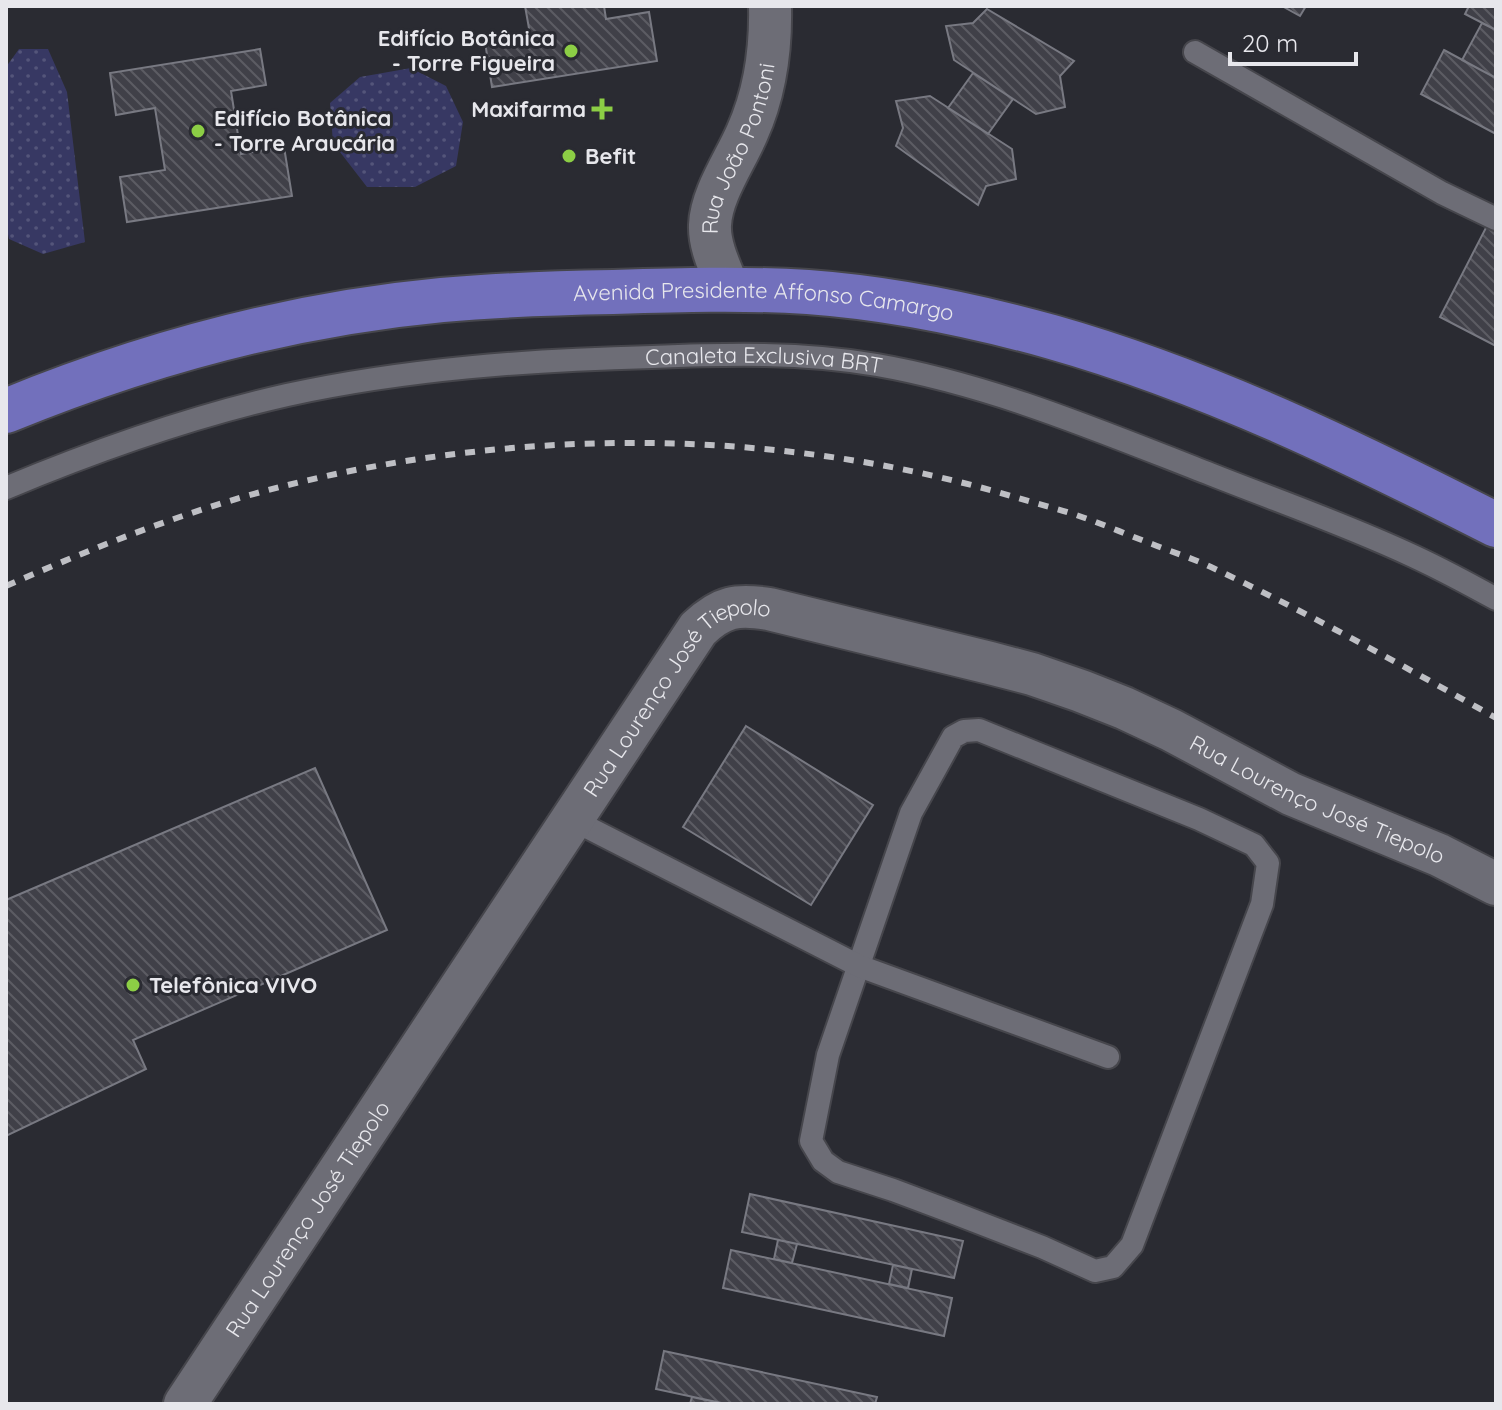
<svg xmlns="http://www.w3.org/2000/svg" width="1502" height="1410" viewBox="0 0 1502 1410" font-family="Quicksand,sans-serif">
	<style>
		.park { fill: url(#park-dots) }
		.building { fill: url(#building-back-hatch); stroke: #787982; stroke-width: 2 }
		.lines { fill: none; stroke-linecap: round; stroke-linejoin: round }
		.lane-casing { stroke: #46464c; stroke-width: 26 }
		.street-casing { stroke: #46464c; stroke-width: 46 }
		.primary-casing { stroke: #46464c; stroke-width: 48 }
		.lane { stroke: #6d6d76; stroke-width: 22 }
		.street { stroke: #6d6d76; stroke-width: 42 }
		.primary { stroke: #7270bc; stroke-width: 44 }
		.rail { stroke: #bebfc4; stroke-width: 6; stroke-dasharray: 10 10; stroke-linecap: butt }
		.poi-dot { fill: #8cce45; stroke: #2a2b32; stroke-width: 3 }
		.labels { text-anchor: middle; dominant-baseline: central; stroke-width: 6; stroke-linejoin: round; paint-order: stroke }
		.poi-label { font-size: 22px; font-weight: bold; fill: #e7e7ec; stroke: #2a2b32; text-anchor: start }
		.street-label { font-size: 22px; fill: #e7e7ec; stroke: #2a2b32 }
	</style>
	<defs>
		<pattern id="park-dots" width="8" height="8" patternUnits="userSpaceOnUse" patternTransform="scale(2)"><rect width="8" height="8" fill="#373863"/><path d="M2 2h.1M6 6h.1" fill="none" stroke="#54557a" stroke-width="1.8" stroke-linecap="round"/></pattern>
		<pattern id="building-back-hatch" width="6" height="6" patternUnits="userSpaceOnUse" patternTransform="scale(2)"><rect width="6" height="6" fill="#404048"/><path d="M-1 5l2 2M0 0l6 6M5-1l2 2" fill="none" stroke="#5c5c63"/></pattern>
	</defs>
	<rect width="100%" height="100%" fill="#2a2b32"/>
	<!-- park -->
	<path class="park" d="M19 49H48L67 92 85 242 43 254 9 239 6 224V67Z
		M411 68 446 86 463 122 456 166 415 187H367L333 143 330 103 360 77Z"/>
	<!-- building -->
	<path class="building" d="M525 6H604L606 19 649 12 657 61 492 87 485 42 530 34Z
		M1282 6H1306L1300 16Z
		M1469 6H1496V30L1465 14Z
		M987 9 1074 61 1060 76 1065 107 1036 114 954 60 946 26 973 23Z
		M1482 23 1496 30V78L1462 60Z
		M260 49 266 85 231 91 241 154 284 147 292 196 127 222 120 177 165 170 155 108 116 115 110 73Z
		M1444 50 1496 78V134L1421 94Z
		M973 73 1013 99 988 134 948 108Z
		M930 96 1012 149 1016 179 986 186 978 205 896 146 903 128 896 101Z
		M1490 220 1496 224V346L1440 317Z
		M746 726 873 805 811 905 683 827Z
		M315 768 387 930 133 1040 146 1069 6 1136V900Z
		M750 1194 963 1241 954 1278 742 1232Z
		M778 1240 797 1244 792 1263 774 1259Z
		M731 1250 952 1298 944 1336 723 1288Z
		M893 1265 912 1269 908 1288 889 1284Z
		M664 1351 877 1397 875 1404H726L656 1389Z
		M692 1397 711 1401 710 1404H690Z"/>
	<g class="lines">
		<defs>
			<g id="lane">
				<path d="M1195 52 1442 193 1496 219"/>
				<path id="s1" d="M6 488C97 450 190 417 287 395 406 369 530 360 652 357 727 354 802 352 877 365 992 385 1102 432 1210 474 1278 501 1347 525 1413 556 1441 569 1469 584 1496 599"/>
				<path d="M979 730 1199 819 1254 845 1268 863 1262 904 1132 1245 1113 1267 1095 1271 1042 1247 949 1211 893 1190 838 1172 823 1161 811 1141 828 1055 911 813 953 737 964 731Z"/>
				<path d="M573 820 859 966 1108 1057"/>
			</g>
			<g id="street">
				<path id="s2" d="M729 290C721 270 709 246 710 225 711 195 735 161 747 133 765 93 771 49 770 6"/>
				<path id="s3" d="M185 1404 698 629C722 606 737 604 769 609L990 663 1032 674 1081 691 1124 708 1171 730 1291 794 1439 855 1496 884"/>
			</g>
			<g id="primary">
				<path id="s4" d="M6 411C145 354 292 314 442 300 499 295 556 293 613 292 678 290 743 288 808 292 890 298 973 315 1052 337 1207 381 1353 452 1496 525"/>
			</g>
		</defs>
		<!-- lane casing -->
		<use href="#lane" class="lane-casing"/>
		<!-- street casing -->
		<use href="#street" class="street-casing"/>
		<!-- primary casing -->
		<use href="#primary" class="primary-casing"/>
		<!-- lane -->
		<use href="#lane" class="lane"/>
		<!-- street -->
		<use href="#street" class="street"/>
		<!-- primary -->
		<use href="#primary" class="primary"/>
		<!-- rail -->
		<path class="rail" d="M6 586C95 547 185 511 280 487 520 426 781 427 1018 498 1038 504 1059 509 1079 516 1103 524 1128 535 1152 544 1172 552 1192 558 1211 567 1308 613 1402 665 1496 718"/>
	</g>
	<!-- markers -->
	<g class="poi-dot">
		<circle cx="571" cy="51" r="8"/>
		<path d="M598 97h8v8h8v8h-8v8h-8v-8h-8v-8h8z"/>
		<circle cx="198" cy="131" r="8"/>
		<circle cx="569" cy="156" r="8"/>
		<circle cx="133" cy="985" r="8"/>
	</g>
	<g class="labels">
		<!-- poi labels -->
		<g class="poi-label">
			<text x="555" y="38" text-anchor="end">Edifício Botânica<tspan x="555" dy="25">- Torre Figueira</tspan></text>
			<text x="586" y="109" text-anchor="end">Maxifarma</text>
			<text x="214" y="118">Edifício Botânica<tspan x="214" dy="25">- Torre Araucária</tspan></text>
			<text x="585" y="156">Befit</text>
			<text x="149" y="985">Telefônica VIVO</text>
		</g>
		<!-- street labels -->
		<g class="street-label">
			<text stroke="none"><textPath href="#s2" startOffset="150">Rua João Pontoni</textPath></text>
			<text stroke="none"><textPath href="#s4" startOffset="774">Avenida Presidente Affonso Camargo</textPath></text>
			<text stroke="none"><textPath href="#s1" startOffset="776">Canaleta Exclusiva BRT</textPath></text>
			<text stroke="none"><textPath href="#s3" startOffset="870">Rua Lourenço José Tiepolo</textPath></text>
			<text stroke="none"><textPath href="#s3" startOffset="1590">Rua Lourenço José Tiepolo</textPath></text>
			<text stroke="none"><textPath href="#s3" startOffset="222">Rua Lourenço José Tiepolo</textPath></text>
		</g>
	</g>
	<!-- border -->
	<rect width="1502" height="1410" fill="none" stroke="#e7e7ec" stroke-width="16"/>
	<!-- scale -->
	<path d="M1230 52v12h126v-12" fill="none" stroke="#e7e7ec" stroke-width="4"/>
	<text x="1242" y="52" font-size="24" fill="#e7e7ec" stroke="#2a2b32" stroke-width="6" paint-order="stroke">20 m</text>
</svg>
